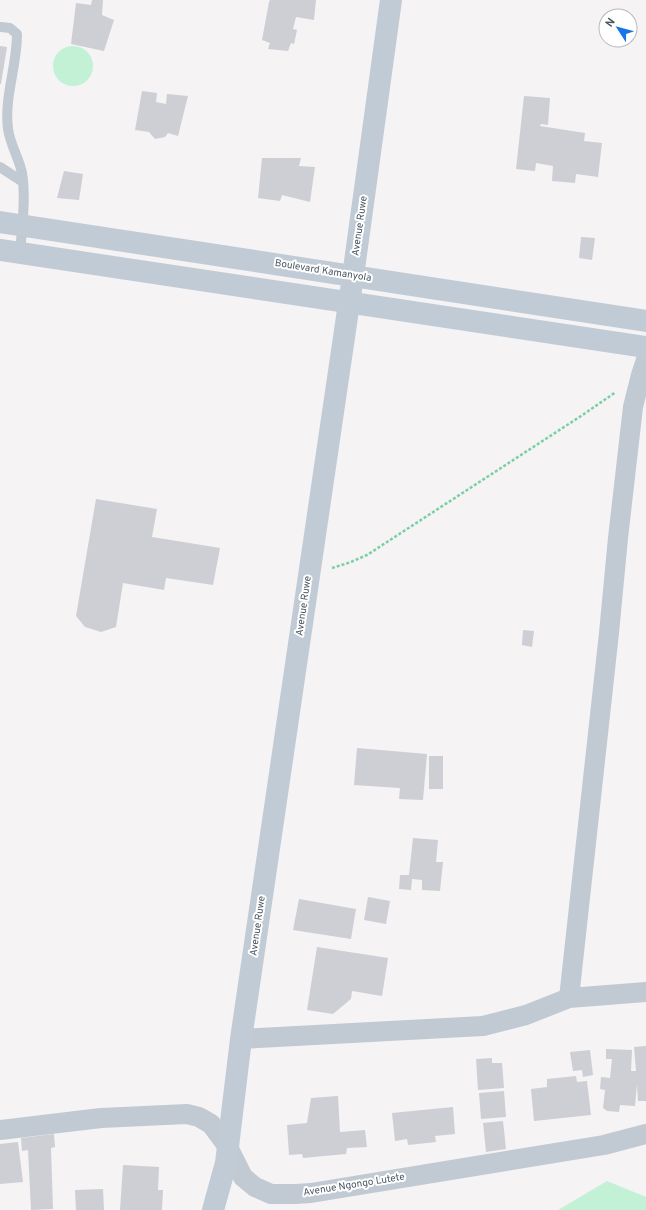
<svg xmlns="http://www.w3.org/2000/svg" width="646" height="1210" viewBox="0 0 646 1210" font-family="Overpass,sans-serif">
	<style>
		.green { fill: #c3f1d5 }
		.building { fill: #cdcfd5 }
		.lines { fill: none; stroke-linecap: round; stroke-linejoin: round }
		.path { stroke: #7ad0a6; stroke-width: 2.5; stroke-dasharray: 3 2; stroke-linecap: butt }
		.lane { stroke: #c1cad2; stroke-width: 10 }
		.street { stroke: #c1cad2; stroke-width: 20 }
		.secondary { stroke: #c1cbd6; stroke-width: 22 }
		.labels { text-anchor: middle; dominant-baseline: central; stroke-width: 4; stroke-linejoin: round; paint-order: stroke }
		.street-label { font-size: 10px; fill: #4a5661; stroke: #fff }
	</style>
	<rect width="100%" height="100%" fill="#f5f3f3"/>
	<!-- green -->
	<path class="green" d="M53 66a20 20 0 1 1 40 0a20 20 0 1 1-40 0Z
		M607 1181 646 1197V1210H558Z"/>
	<!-- building -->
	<path class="building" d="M92 0H103L102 15 114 20 104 51 71 44 76 3 91 5Z
		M270 0H316L314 20 296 17 293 29 297 30 294 44 291 43 288 51 268 49 270 43 262 40 269 2Z
		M0 46 7 47 1 84H0Z
		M142 91 157 93 156 102 166 104 167 94 188 96 178 136 168 133 165 137 155 139 149 132 135 130Z
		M524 96 550 98 548 125 541 124 540 126 585 133 584 141 602 143 598 177 576 174 575 183 552 181 553 166 536 163 535 171 516 169Z
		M262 158H301L299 166 315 167 310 202 282 195 280 201 258 198Z
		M64 171 83 174 79 200 57 198Z
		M581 237 595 238 592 260 579 258Z
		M96 499 157 509 152 537 220 548 213 585 166 578 164 590 123 583 116 627 101 632 85 627 76 616Z
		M523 630 534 631 532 647 522 645Z
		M357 748 427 754 423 800 399 799 400 788 354 785Z
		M429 756H443V789H429Z
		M413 838 438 840 436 862H443L440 891 422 890V880L412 879 411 890 399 889 400 875H409Z
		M368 897 390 901 386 924 364 920Z
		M299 899 356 909 351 939 293 930Z
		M317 947 388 958 382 996 352 991 351 999 333 1014 307 1010Z
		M646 1046V1101H638L637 1084 635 1106 620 1105 619 1112 607 1111 603 1108 605 1090 600 1089 601 1077 610 1078 612 1059H606V1049L632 1050 631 1071H636L634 1047Z
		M590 1050 593 1075 583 1077 582 1070 573 1071 570 1052Z
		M492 1058V1063H502L504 1088 478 1090 476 1059Z
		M576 1076 577 1082 587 1081 591 1115 534 1121 531 1089 547 1087V1079Z
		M504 1091 506 1117 481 1119 479 1093Z
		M338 1096 340 1132 365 1130 367 1147 347 1148 346 1154 303 1158 302 1154 289 1155 287 1125 307 1123 311 1098Z
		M453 1107 455 1134 435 1136 436 1142 408 1145 407 1139 395 1141 392 1113Z
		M503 1121 506 1149 486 1152 483 1123Z
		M54 1134 55 1147 51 1148 53 1209 31 1210 28 1150 22 1151 21 1138Z
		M18 1142 23 1182 0 1184V1144Z
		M123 1165 159 1167 158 1190H163L162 1210H120Z
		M103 1189 104 1210H76L75 1190Z"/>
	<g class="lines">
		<!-- path -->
		<path class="path" d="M332 568 351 562 367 555 581 416 616 392"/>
		<!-- lane -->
		<path class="lane" d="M1 27 10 28 17 34C17 66 4 97 8 129 10 144 19 158 22 173 26 197 22 228 20 253
			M0 167 23 182"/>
		<!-- street -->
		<path class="street" d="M569 998 609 633 618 538 633 407 641 375 646 360
			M241 1039 483 1026 526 1015 569 998 646 992
			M0 1130 101 1118 187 1114 199 1117 211 1124 228 1147 243 1177 255 1187 271 1194H295L311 1193 604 1145 646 1134"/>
		<!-- secondary -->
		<path class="secondary" d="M0 222 646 321
			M0 250 646 347
			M213 1210 226 1163 241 1039 353 276 391 0"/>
	</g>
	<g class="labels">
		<!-- street labels -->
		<g class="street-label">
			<text transform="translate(360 226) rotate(-82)">Avenue Ruwe</text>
			<text transform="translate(323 271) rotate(9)">Boulevard Kamanyola</text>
			<text transform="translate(304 606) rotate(-82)">Avenue Ruwe</text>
			<text transform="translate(258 926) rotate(-82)">Avenue Ruwe</text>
			<text transform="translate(354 1185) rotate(-9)">Avenue Ngongo Lutete</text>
		</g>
	</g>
	<!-- north arrow -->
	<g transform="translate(618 28) rotate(306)"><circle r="19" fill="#ffffff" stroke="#b7bbc0"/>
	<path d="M0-3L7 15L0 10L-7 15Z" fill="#1a73e8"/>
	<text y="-6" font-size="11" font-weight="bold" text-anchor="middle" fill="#4a5661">N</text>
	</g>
</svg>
